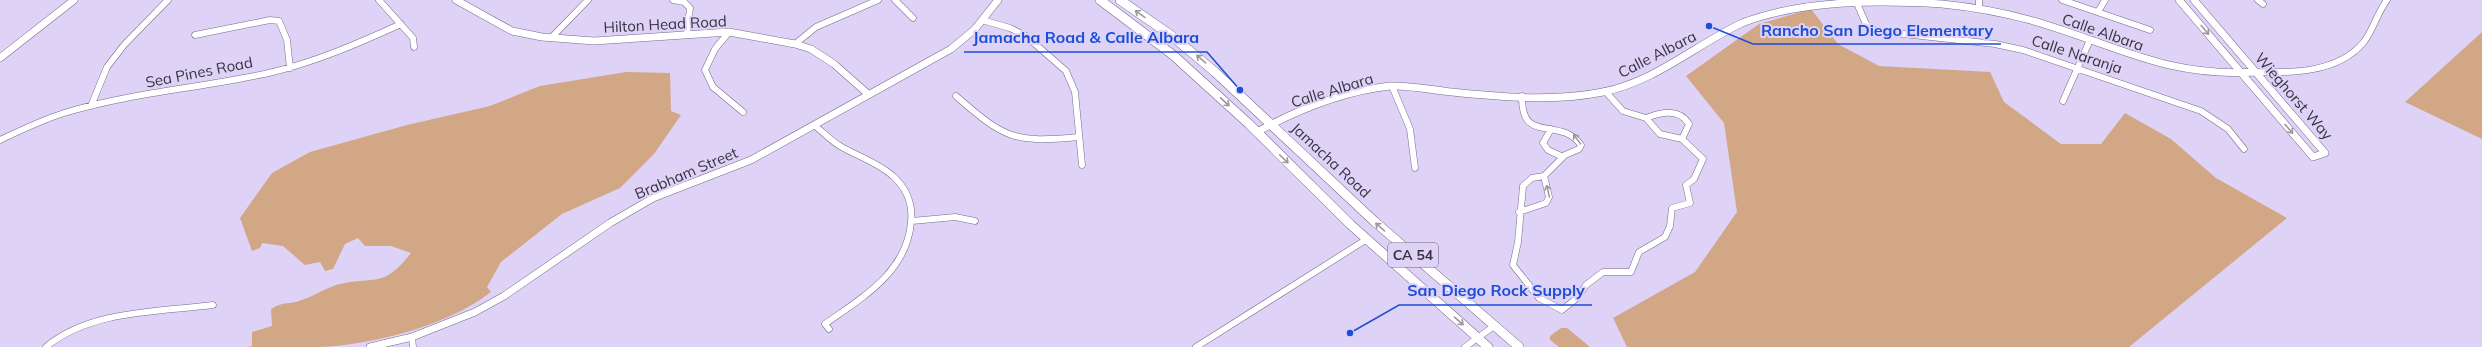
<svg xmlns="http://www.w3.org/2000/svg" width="2482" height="347" viewBox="0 0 2482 347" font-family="Mulish,sans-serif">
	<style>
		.green { fill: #d1a786 }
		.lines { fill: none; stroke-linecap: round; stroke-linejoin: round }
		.minor-casing { stroke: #746a8a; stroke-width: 7 }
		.tertiary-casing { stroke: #746a8a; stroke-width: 8 }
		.primary-casing { stroke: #746a8a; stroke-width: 10 }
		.minor { stroke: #fff; stroke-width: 6 }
		.tertiary { stroke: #fff; stroke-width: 7 }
		.primary { stroke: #fff; stroke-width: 9 }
		.oneway { stroke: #9b99a0 }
		.labels { text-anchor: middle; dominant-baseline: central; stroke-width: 4; stroke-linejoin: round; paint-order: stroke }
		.shield { fill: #ded3f7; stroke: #696378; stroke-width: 1 }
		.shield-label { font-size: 14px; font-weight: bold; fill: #373341 }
		.street-label { font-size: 15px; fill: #373341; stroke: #ded3f7 }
		.leader { fill: none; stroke: #1d4ed8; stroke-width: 1.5 }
		.callout-dot { fill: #1d4ed8; stroke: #ded3f7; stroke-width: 1.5 }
		.callout-label { font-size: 16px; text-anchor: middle; font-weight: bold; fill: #1d4ed8; stroke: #ded3f7; stroke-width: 4; stroke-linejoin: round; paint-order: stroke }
	</style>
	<rect width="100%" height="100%" fill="#ded3f7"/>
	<!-- green -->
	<path class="green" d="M1811 9 1838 44 1879 66 1990 72 2004 102 2061 144H2101L2125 113 2171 139 2216 178 2287 218 2129 347H1627L1613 318 1695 272 1737 212 1724 123 1686 76 1759 24Z
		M2482 32V139L2405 102Z
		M626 72 670 73 671 111 681 115 654 154 620 188 562 214 501 262 487 287 491 292C449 325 373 345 319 347 295 347 271 347 247 347L252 346V332L272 326 271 309C284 301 287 305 299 301 312 297 324 289 336 285 375 275 382 290 411 253L391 246H365L358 238 345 244 333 269 325 271 320 262 305 265 283 246 262 243 260 248 252 251 240 218 272 173 310 152 407 125 490 106 540 86Z
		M1561 328H1567L1590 347H1559L1550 340V336Z"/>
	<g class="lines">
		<defs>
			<path id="minor" d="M379 0 413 38 414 47
				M673 0 684 2 690 8 687 33
				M895 0 913 18
				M1979 0V8
				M2062 0 2150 30
				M2258 0 2263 4
				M1856 1 1866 24 1876 31 1995 44 2023 50 2201 111 2228 129 2244 149
				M2098 12 2105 0
				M982 20 1010 28 1026 36 1066 71 1075 92 1082 165
				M729 32 715 49 705 70 713 87 743 112
				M195 35 270 20 279 21 287 40 290 68
				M551 38 588 0
				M795 44 816 27 878 0
				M2256 72C2292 73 2337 73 2363 43 2373 31 2377 13 2387 0
				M1392 86 1410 129 1415 168
				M956 96C1005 139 1014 143 1079 137
				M1522 96C1521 146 1559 115 1581 145L1579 149 1565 155 1544 176 1532 178 1523 186 1518 242 1513 265 1539 298 1562 310 1577 298 1586 285 1603 272H1631L1639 252 1665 237 1670 226 1672 208 1690 203 1686 185 1694 179 1703 159 1682 139 1660 134 1646 118 1623 111 1605 91
				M2063 101 2090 40
				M91 106 107 67 124 45 168 0
				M1646 118C1662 112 1679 108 1689 124L1682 139
				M814 125C823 132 830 140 840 146 857 156 877 162 893 176 906 188 913 204 911 222 907 272 863 297 825 324L829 329
				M1551 129 1543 143 1548 150 1563 157
				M0 140C21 130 42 120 64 113 133 92 204 88 273 72 318 61 359 43 401 24
				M1519 212 1546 203 1549 197 1544 176
				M912 221 955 217 975 221
				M412 337 413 347
				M46 347C90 310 158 312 213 305
				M1196 347 1367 239
				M1465 347 1494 326"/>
			<path id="tertiary" d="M456 0 512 31 542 37 594 41 729 32 795 44 811 49 834 64 868 94
				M2179 0 2313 157 2325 153 2194 0
				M0 58 74 0
				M1257 132C1297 110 1344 91 1390 86 1409 85 1432 90 1452 92 1501 97 1553 102 1603 92 1656 81 1694 46 1742 23 1802 0 1878 0 1942 4 1972 7 2001 12 2030 20 2113 43 2164 78 2256 72
				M370 347 412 337 475 312 504 296 610 223 653 198 751 160 951 49 975 29 998 0"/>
			<path id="primary" d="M1100 0 1173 55 1249 124 1351 225 1488 347
				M1120 0 1172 36 1215 72 1374 221 1519 347"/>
		</defs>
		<!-- minor casing -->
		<use href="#minor" class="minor-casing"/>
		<!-- tertiary casing -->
		<use href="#tertiary" class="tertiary-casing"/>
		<!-- primary casing -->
		<use href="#primary" class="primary-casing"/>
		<!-- minor -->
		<use href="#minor" class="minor"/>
		<!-- tertiary -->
		<use href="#tertiary" class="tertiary"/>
		<!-- primary -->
		<use href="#primary" class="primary"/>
	</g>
	<!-- one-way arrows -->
	<defs><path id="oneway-shaft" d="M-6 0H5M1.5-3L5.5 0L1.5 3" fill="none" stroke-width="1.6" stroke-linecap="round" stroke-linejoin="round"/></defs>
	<g class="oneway">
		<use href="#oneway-shaft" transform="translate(1140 14) rotate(-145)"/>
		<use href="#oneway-shaft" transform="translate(2205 30) rotate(50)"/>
		<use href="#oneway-shaft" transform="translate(1201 59) rotate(-139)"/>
		<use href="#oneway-shaft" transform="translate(1225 102) rotate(43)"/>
		<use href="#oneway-shaft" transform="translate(2289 129) rotate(50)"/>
		<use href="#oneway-shaft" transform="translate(1577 139) rotate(-126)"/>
		<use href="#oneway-shaft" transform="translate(1284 159) rotate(44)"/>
		<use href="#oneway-shaft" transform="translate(1548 191) rotate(-103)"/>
		<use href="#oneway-shaft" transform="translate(1380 227) rotate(-139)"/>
		<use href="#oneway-shaft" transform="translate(1459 321) rotate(41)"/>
	</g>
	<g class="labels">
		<!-- shield labels -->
		<rect class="shield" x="1388" y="243" width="50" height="24" rx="3"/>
		<g class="shield-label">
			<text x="1413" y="255">CA 54</text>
		</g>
		<!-- street labels -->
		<g class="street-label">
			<text transform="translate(665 24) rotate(-3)">Hilton Head Road</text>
			<text transform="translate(2103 32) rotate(19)">Calle Albara</text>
			<text transform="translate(1657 54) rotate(-27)">Calle Albara</text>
			<text transform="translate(2077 54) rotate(18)">Calle Naranja</text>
			<text transform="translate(199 72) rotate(-11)">Sea Pines Road</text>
			<text transform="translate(1332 90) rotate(-17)">Calle Albara</text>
			<text transform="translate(2294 96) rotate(49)">Wieghorst Way</text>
			<text transform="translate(1331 160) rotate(43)">Jamacha Road</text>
			<text transform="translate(686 173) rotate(-23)">Brabham Street</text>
		</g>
	</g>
	<!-- callouts -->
	<path class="leader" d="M1709 26L1753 44H2001M1240 90L1207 52H964M1350 333L1399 305H1592"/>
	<g class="callout-dot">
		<circle cx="1709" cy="26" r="4"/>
		<circle cx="1240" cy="90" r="4"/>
		<circle cx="1350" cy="333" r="4"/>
	</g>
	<g class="callout-label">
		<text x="1877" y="36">Rancho San Diego Elementary</text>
		<text x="1086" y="43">Jamacha Road &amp; Calle Albara</text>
		<text x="1496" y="296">San Diego Rock Supply</text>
	</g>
</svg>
